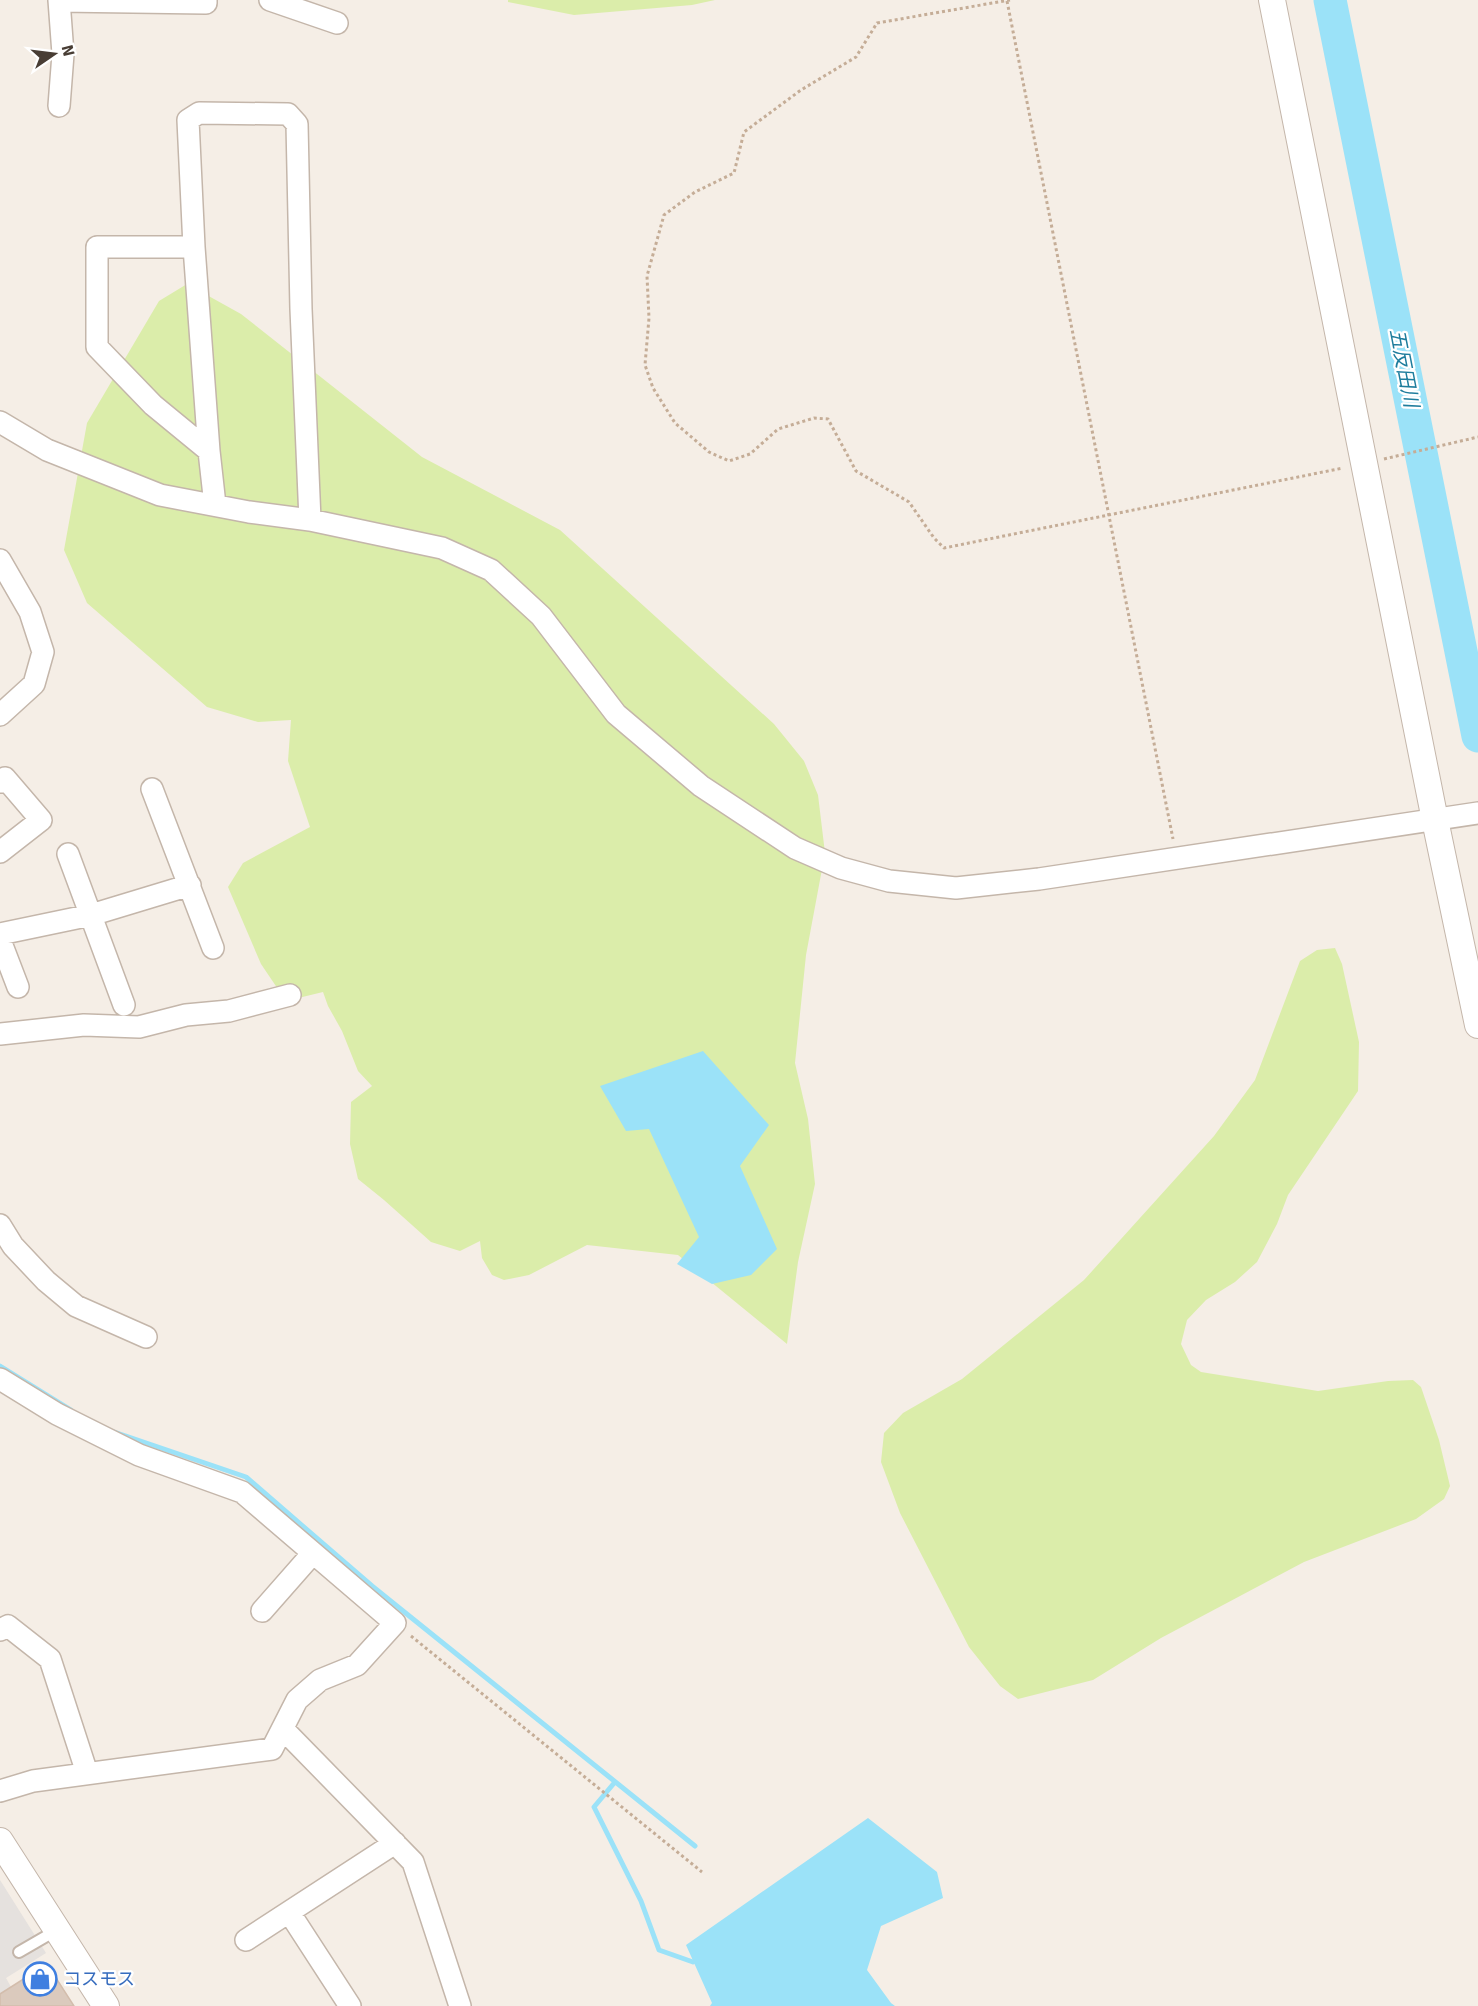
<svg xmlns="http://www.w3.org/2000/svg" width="1478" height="2006" viewBox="0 0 1478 2006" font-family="Signika,'Noto Sans JP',sans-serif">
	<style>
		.green { fill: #dbedaa }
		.parking { fill: #e5e1de }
		.water { fill: #9be2f8 }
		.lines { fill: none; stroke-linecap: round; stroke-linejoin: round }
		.stream { stroke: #9be2f8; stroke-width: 5 }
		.river { stroke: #9be2f8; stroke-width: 33 }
		.building { fill: #dbcabd; stroke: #d3bdac; stroke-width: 1.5 }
		.service-casing { stroke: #c4b6aa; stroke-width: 14 }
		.minor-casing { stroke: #c4b6aa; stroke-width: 24 }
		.tertiary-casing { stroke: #c4b6aa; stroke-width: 28 }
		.path { stroke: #c5ad97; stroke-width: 3; stroke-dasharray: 3 3; stroke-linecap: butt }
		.service { stroke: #fff; stroke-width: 10 }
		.minor { stroke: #fff; stroke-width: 21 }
		.tertiary { stroke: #fff; stroke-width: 26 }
		.labels { text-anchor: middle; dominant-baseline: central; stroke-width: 4.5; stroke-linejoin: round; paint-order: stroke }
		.shop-label { font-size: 18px; fill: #366cbe; stroke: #fff; text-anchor: start }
		.water-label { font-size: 20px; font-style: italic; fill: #1e7d9d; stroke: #fff }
	</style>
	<rect width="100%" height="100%" fill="#f5eee6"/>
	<!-- green -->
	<path class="green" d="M508 0H715L692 5 574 15 508 2Z
		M187 284 241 314 422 457 560 530 774 724 804 761 818 795 825 853 806 955 795 1063 808 1119 815 1184 798 1262 787 1344 678 1255 587 1245 529 1275 504 1280 492 1275 482 1258 480 1241 460 1251 431 1242 384 1200 358 1179 350 1144 351 1102 372 1086 358 1071 342 1031 328 1006 323 992 286 1001 261 964 228 887 243 863 310 827 288 761 291 720 258 722 207 707 87 603 64 550 87 423 159 301Z
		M1335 948 1342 964 1359 1042 1358 1091 1288 1195 1277 1224 1257 1262 1235 1282 1206 1300 1187 1320 1181 1344 1191 1365 1201 1372 1318 1391 1388 1381 1413 1380 1421 1387 1439 1440 1450 1486 1444 1499 1416 1519 1304 1562 1161 1638 1093 1680 1018 1699 1000 1686 969 1647 900 1513 881 1462 884 1433 903 1413 962 1379 1084 1280 1214 1136 1255 1080 1300 961 1317 950Z"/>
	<!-- parking -->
	<path class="parking" d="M0 1880 46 1953 6 1978 11 1987 0 1994Z"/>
	<!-- water -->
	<path class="water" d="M703 1051 769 1125 740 1166 777 1249 751 1275 712 1284 677 1264 699 1237 649 1129 626 1131 600 1086Z
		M868 1818 937 1872 943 1898 881 1926 867 1970 891 2003 895 2006H710L712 2003 686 1945Z"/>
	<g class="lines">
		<!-- stream -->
		<path class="stream" d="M0 1366 71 1410
			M114 1432 246 1477 372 1586 695 1846
			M615 1782 594 1807 641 1901 659 1950 693 1962"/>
		<!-- river -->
		<path class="river" d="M1330 0 1478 736"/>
	</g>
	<!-- building -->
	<path class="building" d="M47 1964 74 2006H0V1994Z"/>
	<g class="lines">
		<defs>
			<path id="service" d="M19 1952 57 1930"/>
			<path id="minor" d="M59 0 63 54 59 106
				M270 0 337 23
				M59 1 206 3V0
				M194 247 209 451
				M0 422 47 450 160 495 249 512 310 520 442 548 491 570 541 616 616 714 701 786 795 848 841 868 889 881 956 888 1039 879 1478 813
				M215 505 209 451 153 405 97 347V247H194L188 120 199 113 288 114 297 124 301 309 310 520
				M0 560 30 612 43 652 34 684 0 715
				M0 782 5 778 41 820 0 852
				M152 789 213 948
				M68 854 124 1005
				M0 934 91 915 190 885
				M0 940 18 987
				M0 1034 84 1025 139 1027 186 1015 229 1011 290 995
				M0 1225 13 1246 46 1281 76 1306 146 1337
				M0 1379 57 1414 139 1455 242 1492 395 1623 357 1665 320 1680 297 1700 272 1749 33 1781 0 1791
				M262 1611 313 1553
				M0 1630 8 1626 50 1659 87 1773
				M283 1729 413 1862 460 2006
				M289 1912 350 2006
				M246 1940 395 1843"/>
			<path id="tertiary" d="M1272 0 1435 820 1478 1025
				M0 1841 106 2006"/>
		</defs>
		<!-- service casing -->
		<use href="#service" class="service-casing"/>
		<!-- minor casing -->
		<use href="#minor" class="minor-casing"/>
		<!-- tertiary casing -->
		<use href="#tertiary" class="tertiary-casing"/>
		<!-- path -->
		<path class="path" d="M1010 0 877 23 856 57 801 90 744 132 734 173 695 192 664 215 647 276 649 318 645 365 653 388 675 423 709 452 729 461 750 454 778 429 814 418 828 419 856 471 909 502 934 538 944 548 1343 468
			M1007 1 1173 839
			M1384 459 1478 437
			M411 1636 702 1872"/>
		<!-- service -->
		<use href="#service" class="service"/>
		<!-- minor -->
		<use href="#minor" class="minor"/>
		<!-- tertiary -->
		<use href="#tertiary" class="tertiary"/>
	</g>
	<!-- icons -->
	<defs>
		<symbol id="shop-ring" viewBox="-11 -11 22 22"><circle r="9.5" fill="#fff" stroke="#3f7fe0" stroke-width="1.5"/><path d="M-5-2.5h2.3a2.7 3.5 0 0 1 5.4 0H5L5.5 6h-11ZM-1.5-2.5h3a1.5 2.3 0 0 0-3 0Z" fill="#3f7fe0"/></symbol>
	</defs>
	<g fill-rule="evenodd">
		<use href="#shop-ring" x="21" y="1960" width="38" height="38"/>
	</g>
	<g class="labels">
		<!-- shop labels -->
		<g class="shop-label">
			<text x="63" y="1979">コスモス</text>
		</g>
		<!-- water labels -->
		<g class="water-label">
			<text transform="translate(1404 368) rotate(79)">五反田川</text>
		</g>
	</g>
	<!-- north arrow -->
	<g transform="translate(54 54) rotate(76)" stroke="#ffffff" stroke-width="4.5" paint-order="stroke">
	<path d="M0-4.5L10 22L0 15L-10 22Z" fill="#483d34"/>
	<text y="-9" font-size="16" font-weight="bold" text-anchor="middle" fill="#483d34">N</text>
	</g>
</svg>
